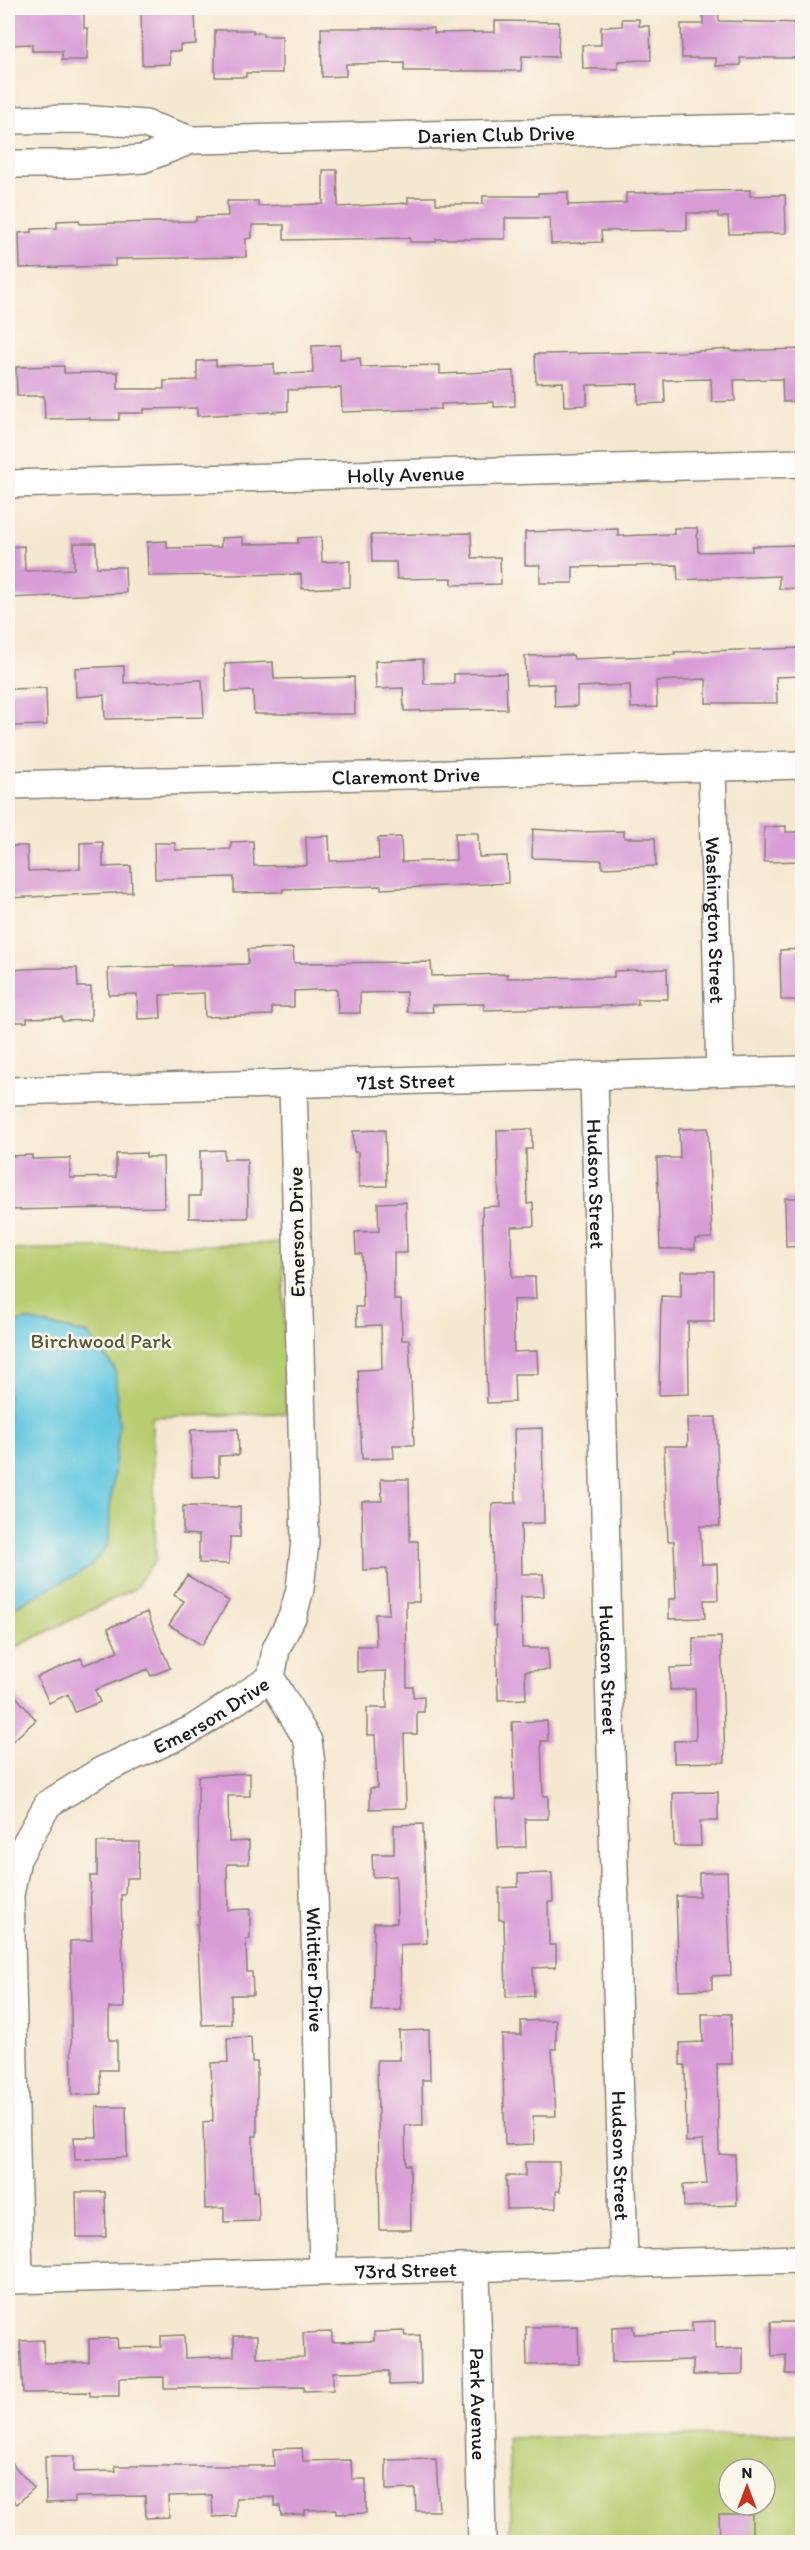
<svg xmlns="http://www.w3.org/2000/svg" width="810" height="2550" viewBox="0 0 810 2550" font-family="Itim,sans-serif">
	<style>
		.green { fill: #b8cc70; stroke: #6a7446; stroke-width: 1.5; fill-rule: evenodd }
		.water { fill: #62c7e0; stroke: #3f727e; stroke-width: 1.5 }
		.building { fill: #d89cd7 }
		.lines { fill: none; stroke-linecap: round; stroke-linejoin: round }
		.minor-casing { stroke: #888276; stroke-width: 30 }
		.minor { stroke: #fff; stroke-width: 27 }
		.labels { text-anchor: middle; dominant-baseline: central; stroke-width: 5; stroke-linejoin: round; paint-order: stroke }
		.street-label { font-size: 21px; fill: #1c1c1c; stroke: #fbf7ec }
		.park-label { font-size: 21px; fill: #535a39; stroke: #fbf7ec }
	</style>
	<rect width="100%" height="100%" fill="#fbf7ec"/>
	<filter id="ink" filterUnits="userSpaceOnUse"><feTurbulence type="fractalNoise" baseFrequency=".0167" numOctaves="2"/><feDisplacementMap in="SourceGraphic" scale="12" xChannelSelector="R" yChannelSelector="G"/><feConvolveMatrix kernelMatrix="1 2 1 2 8 2 1 2 1" color-interpolation-filters="sRGB"/></filter>
	<filter id="wash" filterUnits="userSpaceOnUse"><feTurbulence type="fractalNoise" baseFrequency=".008" numOctaves="4" result="noise"/><feDisplacementMap in="SourceGraphic" scale="24" xChannelSelector="R" yChannelSelector="G"/><feGaussianBlur stdDeviation="1.35" result="paint"/><feColorMatrix in="noise" values="0 0 0 0 0 0 0 0 0 0 0 0 0 0 0 0 0 1.4 0 .05"/><feComposite in="paint" operator="in"/></filter>
	<g filter="url(#wash)">
		<rect width="100%" height="100%" fill="#f5e8d0"/>
		<!-- green -->
		<path class="green" d="M283 1243 286 1413 152 1417 156 1559 134 1589 8 1651V1250Z
			M802 2434V2542H512L508 2438ZM729 2469H765V2505H729Z"/>
		<!-- water -->
		<path class="water" d="M27 1320 88 1334 115 1369 119 1427 110 1510 109 1543 89 1568 8 1610V1324Z"/>
		<g id="blocks">
			<!-- building -->
			<path class="building" d="M8 8H84V28H88L87 60H62V51H32V44L8 45Z
				M703 8H718L719 21 802 23V58H740L741 65 716 66V58H682L681 24H703Z
				M195 10 196 44 180 45V51H169L170 64 142 65 141 11Z
				M622 19H639V26H650L651 60 618 61V69H583L582 45H601V27L622 26Z
				M495 21 559 22 558 57 522 56 521 71H404V63L346 64V76L322 77 321 28H434V33L495 32Z
				M215 30H253V33H263V36H282V73H246V77H215Z
				M323 170H337L338 207 408 203V197H436V204H483V196H538V193L568 192V205L626 203V193L750 190V196L785 195 786 233 729 234 728 217H718V213H687V230L601 231 602 242 551 244 550 218H505V239H436V242H410V238L284 240V225H252V238L246 239V257L115 259V266L20 268 19 233 32 232V229L57 228V221L79 220 80 224 196 221V217L228 216 227 201H258V206L323 204Z
				M340 345V359L360 358 361 367 440 365V374L514 371 515 406 494 407V402L441 404V409L342 412 341 388 288 390V411L197 416V408L144 409V413H119V420H90V418L45 419 44 396H17L16 367 64 366V373L118 372V389H164V381L197 380V361L216 360V366L274 364V374L313 373 312 346Z
				M731 349V351L802 349V401L783 402 782 379 734 380 735 401 712 402 711 379 664 380 665 403 638 404V384L587 385V405L564 406 563 382 536 383 535 354 683 352Z
				M674 528H697L698 552 752 551V546L799 545 800 588 779 589V576L678 580 677 565 573 567V583H540V565H525V532L618 529V536L674 534Z
				M471 533 472 558 500 557 501 584 452 585V578L397 579 396 562H372L371 535Z
				M243 537V544L298 543V538L321 537 322 562 350 561V587L302 589 301 574 148 576 147 542 167 541V548L221 547V538Z
				M74 543H96L97 567H125L126 593 8 598V547L24 546 25 571 74 569Z
				M802 648V676L776 677 777 703H706V679L656 681 657 707 631 708 630 685 577 687V706L555 707 554 684 526 685 525 656 573 655 574 659 675 655 674 652Z
				M423 659 424 684H454V674L506 673 507 709 404 711 403 688 376 689 375 661Z
				M273 662 274 679 354 677 355 714H254L253 691 226 692 225 664Z
				M124 666V683L202 680 204 717 105 719 104 695 76 697 75 668Z
				M46 688 47 725 8 726V689Z
				M786 826V832H802V861L764 862V827Z
				M533 829 579 832 624 831V838H655L656 866 602 868V860L532 858Z
				M455 833H478L479 857 507 856 508 883 381 889V886L283 889V892L234 893V877L155 879 154 843H175V850L231 849V842L253 841 254 866 307 865 306 837 329 836 330 861 379 859 378 838 401 837 402 862 456 860Z
				M103 842V867L131 866 132 892 8 898V846H27L28 871 80 869V843Z
				M293 948 294 963 431 962 432 976 507 974V978L614 977V971L667 969 668 999H638V1004L591 1007 484 1010V1004L432 1005 433 1012H407L406 992 360 993V1013H338L337 989 294 991V1007H272V1015L205 1017 204 993 160 995 161 1018 138 1019 137 994 109 995 108 968 248 964V949Z
				M802 949V1000H781L780 950Z
				M45 968H77L78 987H91V1020L62 1021V1017L27 1018V1022H8V970Z
				M708 1128 712 1238 695 1239V1249H660L657 1158H680L679 1129Z
				M532 1129V1149H526L527 1204 533 1203 534 1226 511 1227 512 1277H535L536 1299 513 1300 514 1352 537 1351 538 1374H514L515 1402 487 1403 482 1207 499 1206 497 1130Z
				M385 1130 387 1186 359 1187 358 1152H354L353 1131Z
				M224 1150V1159H247L248 1218H189V1196H200V1151Z
				M146 1153V1157H163L164 1207 8 1210V1156L32 1155V1159L70 1158V1178L116 1177V1154Z
				M785 1198H802V1246L786 1247Z
				M406 1202 407 1253H394V1300H401L402 1340H409L414 1445H393L394 1458 362 1459 358 1370 382 1369 381 1325 357 1326 356 1307H363L362 1254H356L355 1232 379 1231 378 1203Z
				M681 1271H714V1322H688L689 1394 659 1395 661 1296 681 1297Z
				M716 1417 720 1526H700L702 1564H717L718 1600H704L705 1618 669 1619V1599H676L674 1541H668L664 1446H688L687 1418Z
				M542 1428 544 1523 521 1524 522 1574H543L544 1596 521 1597 522 1648H548L549 1670 525 1671 526 1699 498 1700 496 1626H493L492 1504 516 1503 514 1429Z
				M238 1429 239 1455 219 1456V1476L192 1477 191 1430Z
				M381 1479H409L410 1541H418L419 1589V1602H406L407 1687H413V1697L424 1696V1712H417V1734H404L406 1808 370 1809V1788H377L375 1735H367V1708H387L386 1671 357 1672V1646H376L375 1614H389L387 1569 363 1570 362 1501H382Z
				M183 1506 240 1507V1537H230L229 1564 199 1563V1535L183 1534Z
				M187 1575 229 1601 202 1645 169 1625 184 1601 174 1595Z
				M147 1612 170 1668 151 1676 148 1669 95 1690 100 1702 75 1712 68 1694 49 1703 37 1677 81 1658 84 1665 118 1651 108 1628Z
				M721 1637 725 1762 674 1763V1741L696 1740 695 1689 670 1690V1668L693 1667V1638Z
				M8 1687 36 1720 8 1745Z
				M547 1721 548 1741H541L543 1796H548V1819H525L526 1847 498 1848 496 1799H515L512 1722Z
				M250 1773V1796H228L229 1842 249 1841V1864H227L228 1910 250 1909V1939H246L247 1972H252L253 1995H231V2024L202 2025 197 1924H199L198 1776Z
				M718 1792V1821H700L701 1846H674L673 1793Z
				M423 1824 427 1943 400 1945 401 2010 372 2011 374 1923H397L396 1876 373 1877 372 1854H394V1825Z
				M97 1842H139L138 1878H126L125 1895H121L124 2008H109V2040H117V2070H100L101 2094 72 2095 70 1941 92 1940 90 1876H97Z
				M727 1872 731 1975 712 1976V1989L679 1990 676 1896H699V1873Z
				M552 1873 553 1902H548L549 1945H556V1967L533 1968 534 1996 506 1997 504 1920H499V1888L518 1887V1874Z
				M702 2014H731L732 2064H717L719 2154 735 2155 737 2205 684 2207 683 2185 707 2184 703 2141 686 2142 685 2065H680V2043L703 2042Z
				M556 2020V2049H552L556 2116H533L534 2144 505 2145 502 2035H521V2021Z
				M429 2030 430 2080H422L423 2125H405L406 2165H410L411 2230H380L377 2060H400L399 2031Z
				M251 2037 252 2062H257V2136H253V2152L254 2191H258L259 2221 224 2222V2208L205 2209 203 2122 213 2121 211 2063 228 2062 227 2038Z
				M96 2107H126L127 2157 75 2160 74 2137H97Z
				M525 2162H559L560 2191H556V2208L507 2209 506 2176H525Z
				M76 2192H105L106 2237H77Z
				M715 2321V2349L743 2348V2374L693 2375V2360L612 2362V2327L633 2326 634 2334 692 2332V2322Z
				M771 2322H802V2374H786V2355L772 2356Z
				M578 2326 579 2364 527 2365 526 2327Z
				M404 2331 405 2336 420 2335 421 2384 389 2385V2371L333 2372V2390L304 2391V2387L164 2388V2377L119 2378V2396H90V2392L23 2393 20 2341 43 2340 44 2363 89 2362V2339L117 2338 118 2348 161 2347V2336L184 2335 185 2358 234 2356V2336H257V2358L304 2357 303 2333 332 2332V2342L374 2341V2332Z
				M302 2448 303 2461 351 2460 352 2479H366V2513L336 2514V2509L304 2510V2514L281 2515 280 2506H275V2497L236 2498V2516L213 2517 212 2495 168 2496 169 2517 146 2518 145 2496 75 2497V2502L46 2503 45 2456H74V2472L116 2471 115 2466H274L273 2449Z
				M8 2459 34 2488 17 2504 8 2494Z
				M436 2459 439 2511H416L415 2489 386 2490V2460Z
				M719 2514H752V2542H720Z"/>
		</g>
	</g>
	<g filter="url(#ink)">
		<use href="#blocks" fill-opacity="0" stroke="#888276" stroke-width="1.5"/>
		<g class="lines">
			<defs>
				<g id="minor">
					<path d="M8 120 81 119 145 124 191 140"/>
					<path id="s1" d="M8 164H74L143 159 191 140 802 127"/>
					<path id="s2" d="M8 484 802 463"/>
					<path id="s3" d="M712 768 720 1072"/>
					<path id="s4" d="M8 785 802 765"/>
					<path id="s5" d="M594 1076 624 2264"/>
					<path id="s6" d="M8 1091 802 1070"/>
					<path id="s7" d="M271 1678 308 1741 311 1764 323 2270"/>
					<path id="s8" d="M476 2268 482 2542"/>
					<path id="s9" d="M19 2279 10 1895 17 1859 48 1804 101 1771 191 1730 271 1678 276 1649 293 1615 300 1589 305 1541 293 1083"/>
					<path id="s10" d="M8 2280 802 2259"/>
				</g>
			</defs>
			<!-- minor casing -->
			<use href="#minor" class="minor-casing"/>
			<!-- minor -->
			<use href="#minor" class="minor"/>
		</g>
	</g>
	<g class="labels">
		<!-- street labels -->
		<g class="street-label">
			<text stroke="none"><textPath href="#s1" startOffset="492">Darien Club Drive</textPath></text>
			<text stroke="none"><textPath href="#s2" startOffset="398">Holly Avenue</textPath></text>
			<text stroke="none"><textPath href="#s4" startOffset="398">Claremont Drive</textPath></text>
			<text stroke="none"><textPath href="#s3" startOffset="152">Washington Street</textPath></text>
			<text stroke="none"><textPath href="#s6" startOffset="398">71st Street</textPath></text>
			<text stroke="none"><textPath href="#s5" startOffset="108">Hudson Street</textPath></text>
			<text transform="translate(296 1232) rotate(-91)">Emerson Drive</text>
			<text stroke="none"><textPath href="#s5" startOffset="594">Hudson Street</textPath></text>
			<text stroke="none"><textPath href="#s9" startOffset="670">Emerson Drive</textPath></text>
			<text stroke="none"><textPath href="#s7" startOffset="302">Whittier Drive</textPath></text>
			<text stroke="none"><textPath href="#s5" startOffset="1080">Hudson Street</textPath></text>
			<text stroke="none"><textPath href="#s10" startOffset="398">73rd Street</textPath></text>
			<text stroke="none"><textPath href="#s8" startOffset="136">Park Avenue</textPath></text>
		</g>
		<!-- park labels -->
		<g class="park-label">
			<text x="101" y="1340">Birchwood Park</text>
		</g>
	</g>
	<!-- margin -->
	<rect width="810" height="2550" fill="none" stroke="#fbf7ec" stroke-width="30"/>
	<!-- north arrow -->
	<g transform="translate(747 2487)"><circle r="28" fill="#fbf7ec" stroke="#a29f99" stroke-width="1.5"/>
	<path d="M0-4.5L10 22L0 15L-10 22Z" fill="#c8321e"/>
	<text y="-9" font-size="16" font-weight="bold" text-anchor="middle" fill="#1c1c1c">N</text>
	</g>
</svg>
